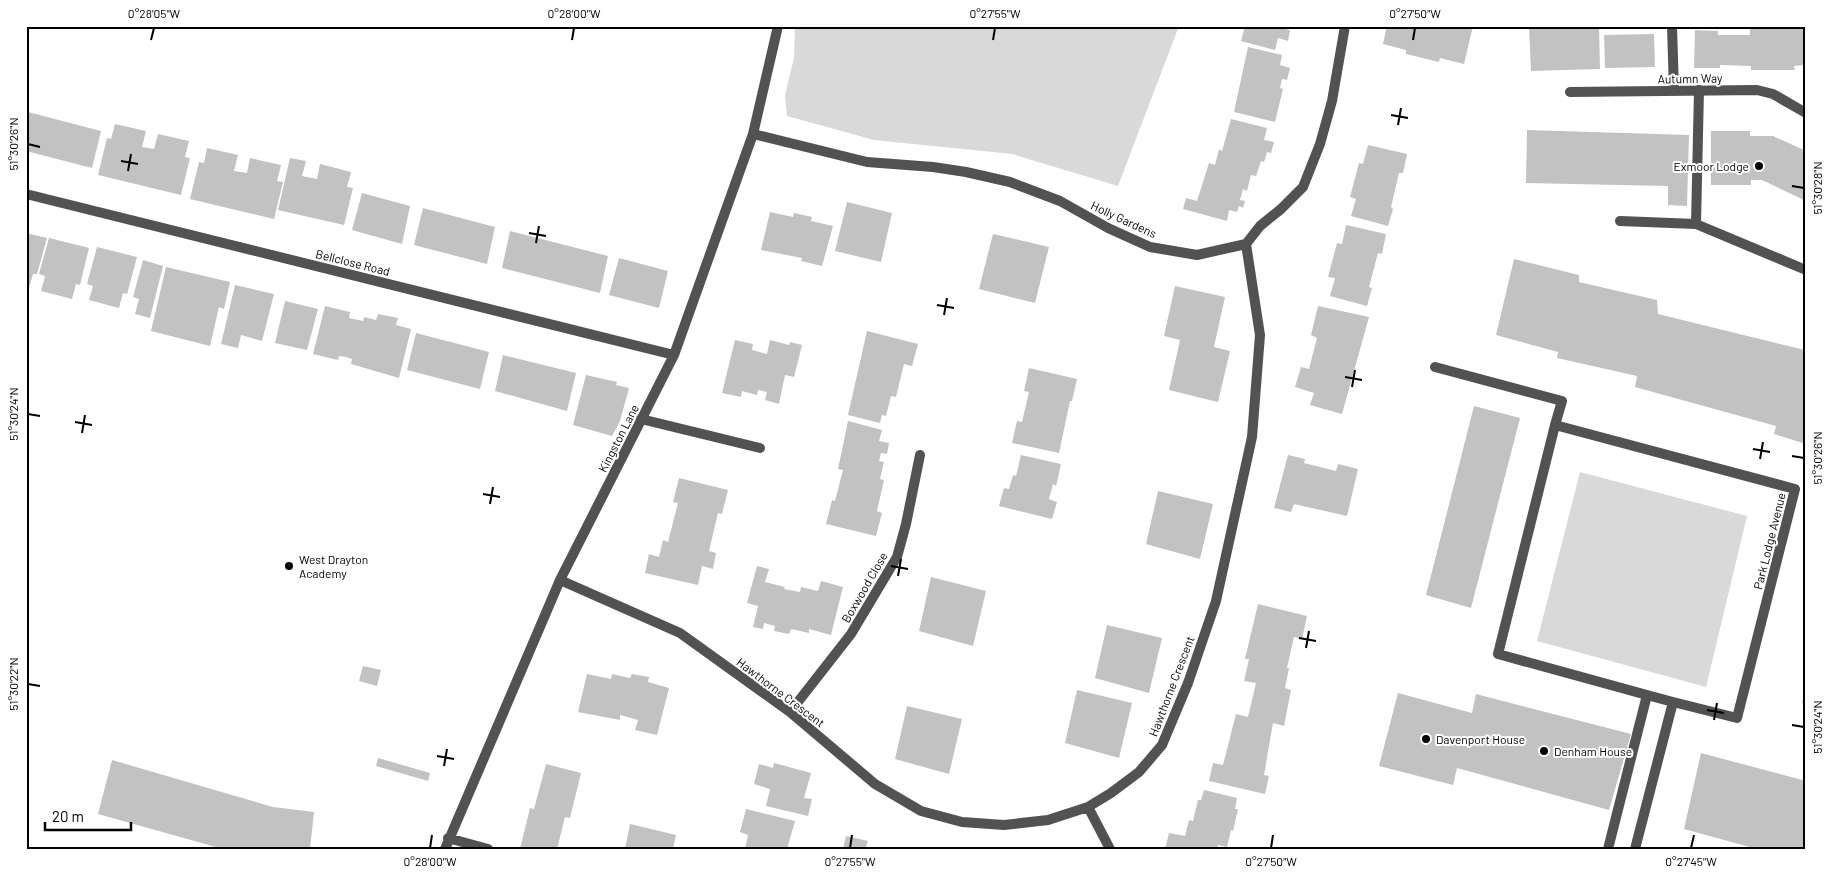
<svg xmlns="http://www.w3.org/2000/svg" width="1832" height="875" viewBox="0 0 1832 875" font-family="Barlow,sans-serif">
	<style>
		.green { fill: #d9d9d9 }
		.building { fill: #c2c2c2 }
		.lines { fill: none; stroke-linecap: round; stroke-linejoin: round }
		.service { stroke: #525252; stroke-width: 10 }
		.minor { stroke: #525252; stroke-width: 10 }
		.ticks { fill: none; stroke: #000; stroke-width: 2 }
		.poi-dot { fill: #000; stroke: #fff; stroke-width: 2 }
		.labels { text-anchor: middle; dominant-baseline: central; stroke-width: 4; stroke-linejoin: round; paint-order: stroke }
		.street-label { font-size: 12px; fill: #000; stroke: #fff }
		.poi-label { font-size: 12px; fill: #000; stroke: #fff; text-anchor: start }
		.neatline { fill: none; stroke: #000; stroke-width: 2 }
		.ticks-label { font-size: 12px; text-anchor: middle; fill: #000 }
	</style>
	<rect width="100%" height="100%" fill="#fff"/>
	<!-- green -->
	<path class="green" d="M795 26H1179L1118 186 1012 154 874 140 787 116 785 95 794 58Z
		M1580 472 1747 516 1706 687 1537 641Z"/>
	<!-- building -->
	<path class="building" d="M1245 26H1285V29L1290 30 1288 41 1278 38 1275 50 1241 41Z
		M1387 26H1473L1464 64 1440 58 1439 62 1406 54V50L1383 44Z
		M1529 26H1599L1600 69 1531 71Z
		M1750 26H1806V65L1794 66 1795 70H1751V66L1720 65V68H1694L1695 30 1718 31V35H1750Z
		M1654 34 1655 67 1605 68 1604 35Z
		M1248 47 1282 55 1280 65 1290 68 1287 80 1282 79 1280 88 1283 89 1275 122 1234 112Z
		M28 112 101 131 92 168 26 151Z
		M1231 119 1267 128 1264 140 1274 142 1271 153 1267 152 1264 162 1261 161 1256 176 1251 175 1247 191 1243 189 1240 200 1245 201 1243 208 1239 206 1237 212 1229 210 1227 221 1183 209 1186 198 1197 201 1209 163 1215 165 1219 149 1222 151Z
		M115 124 146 131 142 147 154 149 158 134 189 141 185 157 190 158 181 195 98 175 107 138 111 139Z
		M1527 130 1689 135 1687 206 1668 205V186L1526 183Z
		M1711 131H1750V136H1773L1806 151V201L1762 180H1751V185H1711Z
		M1368 145 1407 154 1403 173H1399L1391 207 1393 209 1388 226 1351 216 1356 199 1350 197 1359 163 1363 164Z
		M207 148 238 155 234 171 247 173 250 158 281 165 277 181 283 182 274 219 190 199 199 162 204 163Z
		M290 158 306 161 302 176 317 179 320 164 351 172 347 187 353 188 344 225 278 210Z
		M362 193 410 206 402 244 352 230Z
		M847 202 892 213 881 262 835 251Z
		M423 208 495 227 487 264 414 245Z
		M770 212 793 217 794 213 812 217 811 221 833 226 822 266 801 261 802 258 761 250Z
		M1346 225 1386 234 1382 254 1378 253 1369 287 1372 288 1367 306 1330 296 1335 278 1328 277 1337 243 1342 244Z
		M510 231 608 256 600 293 502 268Z
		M26 233 47 238 37 274H33L29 288H26Z
		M993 234 1049 247 1035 303 979 289Z
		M49 238 89 248 80 285 76 284 72 299 41 291 45 276 39 274Z
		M97 247 137 257 127 294 123 293 119 308 89 300 93 286 87 284Z
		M619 258 668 271 659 308 609 295Z
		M1514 259 1579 275V282L1657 300 1658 314 1805 350 1806 444 1774 434 1776 426 1635 387 1637 376 1557 358 1558 352 1496 335Z
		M143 260 163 266 150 318 135 314 139 299 133 297Z
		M166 267 230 282 224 309 219 307 210 346 151 331Z
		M235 285 274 294 262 341 241 335 238 348 221 344Z
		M1175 286 1225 297 1214 347 1230 351 1218 402 1169 390 1180 340 1164 336Z
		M285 301 318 309 307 350 275 343Z
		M325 306 350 312 349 318 363 321 364 317 376 320 378 314 398 318 396 325 411 329 399 378 351 364 352 359 346 357 339 356 338 360 313 354Z
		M1318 306 1369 317 1342 414 1310 405 1314 393 1295 387 1301 367 1309 369 1317 338 1311 335Z
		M867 331 918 344 912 366 904 364 896 397 891 396 886 416 882 415 880 423 848 415Z
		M416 333 489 352 480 389 407 370Z
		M735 340 753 344 752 350 767 354 770 340 789 345 790 342 802 345 794 377 785 375 779 404 765 400 767 392 758 390 757 395 742 391 741 397 722 393Z
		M503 355 576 373 567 411 495 391Z
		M1029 368 1077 379 1072 401H1070L1059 453 1012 443 1017 421 1022 422 1029 392 1024 391Z
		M586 375 617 382 616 385 629 388 620 421 612 436 573 425Z
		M1474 406 1520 418 1471 608 1426 595Z
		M848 421 882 430 879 441 889 443 887 454 881 453 879 461 884 462 880 479 884 480 877 511 882 513 876 536 826 524 832 500 835 501 843 470 838 469Z
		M1021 455 1061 464 1056 486 1053 484 1049 499 1057 502 1052 519 999 506 1004 488 1009 489 1013 475 1016 476Z
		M1288 455 1305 459 1304 463 1336 471 1338 464 1358 469 1347 516 1294 504 1291 512 1274 508Z
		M679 478 728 490 722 514 718 513 709 551 716 553 713 569 702 566 698 585 645 573 649 554 659 557 663 540 668 542 678 503 673 502Z
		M1158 491 1213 504 1200 559 1146 544Z
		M757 566 769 569 765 582 785 587 784 589 800 592 801 587 818 591 821 581 843 587 831 635 809 629V633L791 629 789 634 774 631 775 626 764 623 763 629 753 627 758 606 747 603Z
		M931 577 986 591 973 646 919 631Z
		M1258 604 1307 616 1302 639 1294 637 1287 668H1289L1285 688 1291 690 1284 726 1273 723 1264 775 1269 776 1265 794 1209 781 1213 763 1223 765 1236 714 1248 717 1256 683 1244 681 1249 659H1245Z
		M1107 625 1162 638 1149 693 1095 678Z
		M363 666 381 670 377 686 359 681Z
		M587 674 611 679 612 674 630 678 632 674 649 677 648 682 669 688 657 735 635 730 638 720 620 715V720L578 712Z
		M1077 690 1132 703 1119 758 1065 743Z
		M1805 691H1806V704L1802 703Z
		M1398 693 1472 713 1476 694 1631 734 1609 810 1457 768 1453 785 1379 766Z
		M907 706 962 719 949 774 895 759Z
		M1701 753 1806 781V849H1757L1684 829Z
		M378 758 430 773 428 781 376 766Z
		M112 760 273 807 314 812 310 849H223L98 814Z
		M774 763 811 773 804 798 812 799 808 816 766 806 770 789 754 784 759 764 773 768Z
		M546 764 581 773 570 818 565 817 557 849H520L530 808 534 809Z
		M1204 790 1237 798 1235 809H1238L1233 831 1231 830 1227 847 1218 845 1217 849H1165L1169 833 1185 836 1189 820 1193 821 1198 800H1201Z
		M746 809 795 821 787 849H745L748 835 740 832Z
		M630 824 676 835 673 849H625Z
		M846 836 868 841 865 849H843Z"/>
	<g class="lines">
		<!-- service -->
		<path class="service" d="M1672 26 1674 90
			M1696 224 1699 90
			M641 419 760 448"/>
		<!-- minor -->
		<path class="minor" d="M1570 92 1757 90 1773 94 1806 113
			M753 134 867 162 933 167 966 172 1010 182 1060 201 1108 228 1150 247 1197 255 1246 244 1260 226 1281 209 1303 187 1320 144 1332 101 1345 26
			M26 194 674 355
			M1620 221 1696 224 1806 270
			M1435 367 1562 401 1555 425
			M560 580 680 633 790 712 875 784 921 811 962 822 1004 825 1048 820 1088 807 1111 793 1139 772 1162 745 1188 683 1216 601 1252 437 1260 335 1246 244
			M1647 695 1673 702
			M790 712 851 634 897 557 906 524 920 455
			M1088 807 1110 849
			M448 838 488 849
			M445 849 560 580 674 355 753 134 778 26
			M1608 849 1647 695 1498 654 1555 425 1795 489 1737 718 1673 702 1635 849"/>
	</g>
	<!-- ticks -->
	<path class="ticks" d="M151 40 154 28M572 40 574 28M993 40 995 28M1413 40 1415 28M1391 115 1408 118M1398 125 1401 108M28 144 40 147M121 161 138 164M128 171 131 154M1792 186 1804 188M529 233 546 236M536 243 539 226M937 305 954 308M944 315 947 298M1345 377 1362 380M1352 387 1355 370M28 414 40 416M75 422 92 425M82 433 85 415M1753 449 1770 452M1792 456 1804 458M1760 459 1763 442M483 494 500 497M490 504 493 487M891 566 908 569M898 576 901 559M1299 638 1316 641M1306 648 1309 631M28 684 40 686M1707 710 1724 713M1714 720 1717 703M1792 725 1804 727M437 756 454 759M444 766 447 749M430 848 432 835M850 848 852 835M1271 848 1273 835M1691 848 1694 835"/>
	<!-- markers -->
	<g class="poi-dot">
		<circle cx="1759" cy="166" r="5"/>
		<circle cx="289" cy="566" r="5"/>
		<circle cx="1426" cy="739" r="5"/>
		<circle cx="1544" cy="751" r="5"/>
	</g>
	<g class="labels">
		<!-- street labels -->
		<g class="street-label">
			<text transform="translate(1690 78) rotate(-1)">Autumn Way</text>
			<text transform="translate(1124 219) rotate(25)">Holly Gardens</text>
			<text transform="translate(353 262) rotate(14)">Bellclose Road</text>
			<text transform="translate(618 438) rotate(-63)">Kingston Lane</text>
			<text transform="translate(1769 541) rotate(-76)">Park Lodge Avenue</text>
			<text transform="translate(864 587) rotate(-60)">Boxwood Close</text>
			<text transform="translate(1171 686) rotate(-69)">Hawthorne Crescent</text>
			<text transform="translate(781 692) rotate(37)">Hawthorne Crescent</text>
		</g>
		<!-- poi labels -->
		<g class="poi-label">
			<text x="1749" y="166" text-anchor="end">Exmoor Lodge</text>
			<text x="299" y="559">West Drayton<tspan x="299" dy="14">Academy</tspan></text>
			<text x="1436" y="739">Davenport House</text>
			<text x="1554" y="751">Denham House</text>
		</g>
	</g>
	<!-- border -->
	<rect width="1832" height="875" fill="none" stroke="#ffffff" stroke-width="55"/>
	<!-- scale -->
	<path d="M45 822v8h86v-8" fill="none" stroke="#000000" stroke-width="2.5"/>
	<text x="52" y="822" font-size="15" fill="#000000" stroke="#ffffff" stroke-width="4" paint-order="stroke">20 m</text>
	<rect x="28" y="28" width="1776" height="820" class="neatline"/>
	<g class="ticks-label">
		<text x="154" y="18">0°28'05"W</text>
		<text x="574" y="18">0°28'00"W</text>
		<text x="995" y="18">0°27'55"W</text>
		<text x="1415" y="18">0°27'50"W</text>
		<text transform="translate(14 144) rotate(-90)" y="4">51°30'26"N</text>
		<text transform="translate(1818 188) rotate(-90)" y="4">51°30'28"N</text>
		<text transform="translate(14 414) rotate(-90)" y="4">51°30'24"N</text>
		<text transform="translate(1818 458) rotate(-90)" y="4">51°30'26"N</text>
		<text transform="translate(14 684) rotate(-90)" y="4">51°30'22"N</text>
		<text transform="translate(1818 727) rotate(-90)" y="4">51°30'24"N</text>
		<text x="430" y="866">0°28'00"W</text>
		<text x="850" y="866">0°27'55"W</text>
		<text x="1271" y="866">0°27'50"W</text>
		<text x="1691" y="866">0°27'45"W</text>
	</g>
</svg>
